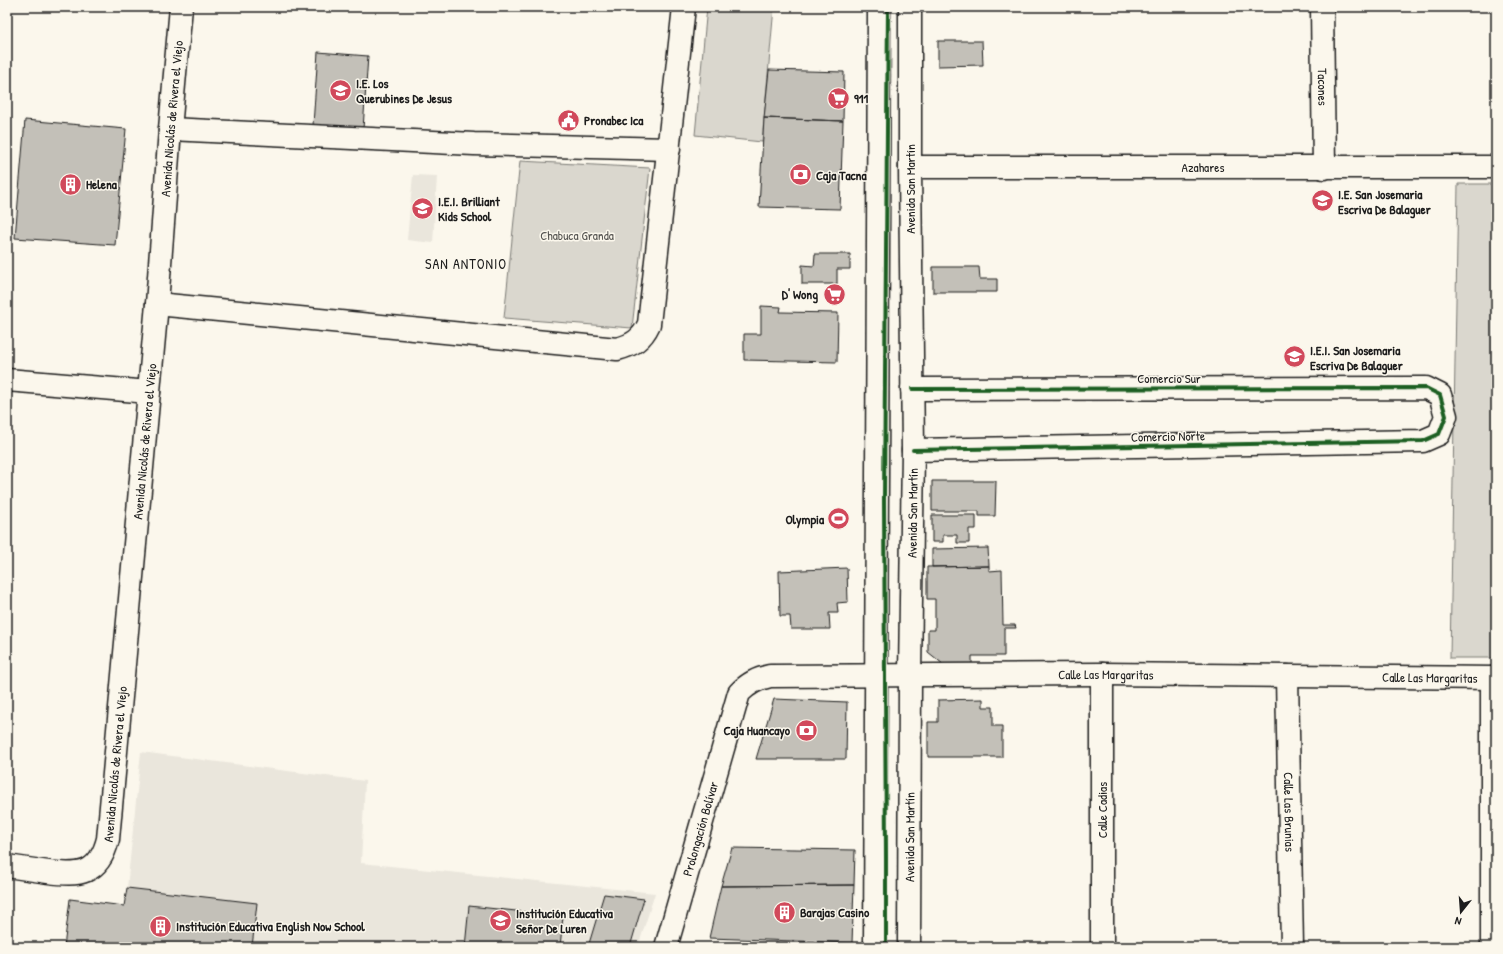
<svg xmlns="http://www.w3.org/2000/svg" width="1503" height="954" viewBox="0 0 1503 954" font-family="'Patrick Hand',sans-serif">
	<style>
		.built { fill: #eae6dc }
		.green { fill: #dad7ce; stroke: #7b7a75 }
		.building { fill: #c3c0b8; stroke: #1c1c1c }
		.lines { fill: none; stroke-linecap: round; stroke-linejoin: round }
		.minor-casing { stroke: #1c1c1c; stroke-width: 25 }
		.major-casing { stroke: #1c1c1c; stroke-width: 25 }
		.minor { stroke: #fbf7ec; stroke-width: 22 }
		.major { stroke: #fbf7ec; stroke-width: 22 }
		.cycleway-casing { stroke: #fbf7ec; stroke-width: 6 }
		.cycleway { stroke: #1b5e20; stroke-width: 4 }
		.labels { text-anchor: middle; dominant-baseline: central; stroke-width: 3; stroke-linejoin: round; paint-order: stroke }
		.poi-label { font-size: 13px; font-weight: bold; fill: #1c1c1c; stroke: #fbf7ec; text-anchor: start }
		.street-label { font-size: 13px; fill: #1c1c1c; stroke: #fbf7ec }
		.park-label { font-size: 13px; fill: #555451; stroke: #fbf7ec }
		.neighbourhood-label { font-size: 14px; letter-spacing: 1px; fill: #1c1c1c; stroke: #fbf7ec }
	</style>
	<rect width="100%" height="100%" fill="#fbf7ec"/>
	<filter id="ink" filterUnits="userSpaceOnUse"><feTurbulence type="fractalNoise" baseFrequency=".025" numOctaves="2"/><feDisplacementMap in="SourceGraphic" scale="8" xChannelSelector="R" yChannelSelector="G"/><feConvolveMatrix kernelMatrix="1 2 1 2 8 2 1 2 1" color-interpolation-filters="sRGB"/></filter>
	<g filter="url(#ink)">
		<!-- built -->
		<path class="built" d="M413 175 437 176 433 243 407 240Z
			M141 752 365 781 361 863 655 893 638 947H252L256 903 127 888Z"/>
		<!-- green -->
		<path class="green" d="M707 7H774L762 142 695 135Z
			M520 161 650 168 632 328 504 318Z
			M1458 184H1496V658H1450Z"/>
		<!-- building -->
		<path class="building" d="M938 41H982L983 65 938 66Z
			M318 52 368 56 363 129 313 125Z
			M769 70 844 72 843 121 764 118Z
			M764 118 843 121 840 209 759 207Z
			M25 120 126 129 115 245 15 238Z
			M815 254H850V269H837V284H802V265L814 266Z
			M933 267H979L980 279H997V292H933Z
			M761 306 781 307 780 312 838 313 837 362 744 360V334H761Z
			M932 481H996L995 516H979V511H932Z
			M932 515H976V529H969V543H957V535H943V542H932Z
			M988 548 989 566 932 567V549Z
			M989 566V571L1002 570 1003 625H1015L1016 628H1004V656H972V664H943L928 652V630H935V599H927V567Z
			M847 568 848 602 837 603 838 613H829L830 629H791L790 616H780L779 571Z
			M774 699 847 702 846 759H756Z
			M983 699V707H993V726H1002V757H928V722H938V700Z
			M732 848 855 850 854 885 721 886Z
			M854 885 852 943 709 938 721 886Z
			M127 888 257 903 252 947H64L70 899 124 906Z
			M604 894 644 899 630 947H588Z
			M469 906 563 916 560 947H465Z"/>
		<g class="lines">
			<defs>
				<g id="minor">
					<path id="s1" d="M1322 7 1324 168"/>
					<path d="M170 129 474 144 669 149"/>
					<path id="s2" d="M910 167H1496"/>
					<path d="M157 304 617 349C633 345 642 339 649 324L684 7"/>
					<path d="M7 380 149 392"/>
					<path d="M912 389 1426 388 1440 395 1446 416 1439 434 1423 441 913 450"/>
					<path d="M1102 674V947"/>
					<path id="s3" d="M1287 676 1292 947"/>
					<path d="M1492 678V947"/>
					<path id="s4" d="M7 866C21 868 34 870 48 872 79 876 99 875 108 839L157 304 170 129 181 7"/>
					<path id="s5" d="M666 947 739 693C749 683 757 679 770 676L1102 674 1496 678"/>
				</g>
				<g id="major">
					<path d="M875 947 879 7"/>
					<path id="s6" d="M909 947 910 676 913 450 910 167V7"/>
				</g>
			</defs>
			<!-- minor casing -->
			<use href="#minor" class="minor-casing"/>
			<!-- major casing -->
			<use href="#major" class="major-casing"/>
			<!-- minor -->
			<use href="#minor" class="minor"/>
			<!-- major -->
			<use href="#major" class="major"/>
			<defs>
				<path id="cycleway" d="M912 389 1426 388 1440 395 1446 416 1439 434 1423 441 913 450
					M886 947V858L884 500 888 7"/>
			</defs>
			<!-- cycleway casing -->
			<use href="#cycleway" class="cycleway-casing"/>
			<!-- cycleway -->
			<use href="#cycleway" class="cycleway"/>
		</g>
	</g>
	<!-- icons -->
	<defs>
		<symbol id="school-disc" viewBox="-11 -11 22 22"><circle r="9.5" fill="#d1495b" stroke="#fbf7ec"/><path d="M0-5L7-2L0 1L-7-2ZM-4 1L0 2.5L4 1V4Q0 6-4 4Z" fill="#fff"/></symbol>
		<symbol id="supermarket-disc" viewBox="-11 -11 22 22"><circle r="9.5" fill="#d1495b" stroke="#fbf7ec"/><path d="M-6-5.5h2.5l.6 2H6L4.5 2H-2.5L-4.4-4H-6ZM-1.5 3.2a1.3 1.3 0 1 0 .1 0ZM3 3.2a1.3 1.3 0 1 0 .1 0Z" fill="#fff"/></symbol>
		<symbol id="civic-disc" viewBox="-11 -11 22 22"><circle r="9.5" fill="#d1495b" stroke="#fbf7ec"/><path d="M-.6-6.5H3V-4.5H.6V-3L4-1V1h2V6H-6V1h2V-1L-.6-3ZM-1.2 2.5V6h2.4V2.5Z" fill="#fff"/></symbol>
		<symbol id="bank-disc" viewBox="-11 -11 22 22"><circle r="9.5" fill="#d1495b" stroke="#fbf7ec"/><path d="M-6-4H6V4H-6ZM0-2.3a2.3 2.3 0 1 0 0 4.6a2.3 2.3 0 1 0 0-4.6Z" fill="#fff"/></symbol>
		<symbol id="building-disc" viewBox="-11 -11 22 22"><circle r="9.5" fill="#d1495b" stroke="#fbf7ec"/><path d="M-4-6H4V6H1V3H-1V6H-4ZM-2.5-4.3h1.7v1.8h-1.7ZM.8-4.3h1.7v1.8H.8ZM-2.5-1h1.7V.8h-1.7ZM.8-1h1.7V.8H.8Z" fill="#fff"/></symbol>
		<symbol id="stadium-disc" viewBox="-11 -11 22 22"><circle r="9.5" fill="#d1495b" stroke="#fbf7ec"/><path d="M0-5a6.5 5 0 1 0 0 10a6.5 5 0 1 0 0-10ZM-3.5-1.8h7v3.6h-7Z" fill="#fff"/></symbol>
	</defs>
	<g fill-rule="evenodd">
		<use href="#school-disc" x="328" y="78" width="25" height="25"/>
		<use href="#supermarket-disc" x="826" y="86" width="25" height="25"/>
		<use href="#civic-disc" x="556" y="108" width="25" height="25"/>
		<use href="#bank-disc" x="788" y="162" width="25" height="25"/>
		<use href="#building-disc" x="58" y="172" width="25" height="25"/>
		<use href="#school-disc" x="1310" y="188" width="25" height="25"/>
		<use href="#school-disc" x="410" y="196" width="25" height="25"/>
		<use href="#supermarket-disc" x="822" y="282" width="25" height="25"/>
		<use href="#school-disc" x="1282" y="344" width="25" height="25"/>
		<use href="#stadium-disc" x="826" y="506" width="25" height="25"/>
		<use href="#bank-disc" x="794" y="718" width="25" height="25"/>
		<use href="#building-disc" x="772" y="900" width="25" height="25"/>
		<use href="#school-disc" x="488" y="908" width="25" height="25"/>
		<use href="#building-disc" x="148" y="914" width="25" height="25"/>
	</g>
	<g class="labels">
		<!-- poi labels -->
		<g class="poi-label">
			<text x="356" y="83">I.E. Los<tspan x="356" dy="15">Querubines De Jesus</tspan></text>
			<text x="854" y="98">911</text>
			<text x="584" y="120">Pronabec Ica</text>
			<text x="816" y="175">Caja Tacna</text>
			<text x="86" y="184">Helena</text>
			<text x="1338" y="194">I.E. San Josemaria<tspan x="1338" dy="15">Escriva De Balaguer</tspan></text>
			<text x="438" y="201">I.E.I. Brilliant<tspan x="438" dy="15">Kids School</tspan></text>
			<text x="818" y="294" text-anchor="end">D' Wong</text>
			<text x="1310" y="350">I.E.I. San Josemaria<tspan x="1310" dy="15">Escriva De Balaguer</tspan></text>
			<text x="824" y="519" text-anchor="end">Olympia</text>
			<text x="790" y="730" text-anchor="end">Caja Huancayo</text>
			<text x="800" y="912">Barajas Casino</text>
			<text x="516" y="913">Institución Educativa<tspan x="516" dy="15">Señor De Luren</tspan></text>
			<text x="176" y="926">Institución Educativa English Now School</text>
		</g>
		<!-- street labels -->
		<g class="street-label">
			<text stroke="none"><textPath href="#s1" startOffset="80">Tacones</textPath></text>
			<text stroke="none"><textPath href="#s4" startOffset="843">Avenida Nicolás de Rivera el Viejo</textPath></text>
			<text stroke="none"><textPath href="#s2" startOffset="293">Azahares</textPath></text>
			<text transform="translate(910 189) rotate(-90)">Avenida San Martín</text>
			<text x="1169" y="378">Comercio Sur</text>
			<text transform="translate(1168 436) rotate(-1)">Comercio Norte</text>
			<text stroke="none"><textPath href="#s4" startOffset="519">Avenida Nicolás de Rivera el Viejo</textPath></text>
			<text stroke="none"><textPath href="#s6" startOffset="434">Avenida San Martín</textPath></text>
			<text stroke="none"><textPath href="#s5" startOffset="636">Calle Las Margaritas</textPath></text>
			<text stroke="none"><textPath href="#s5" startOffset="960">Calle Las Margaritas</textPath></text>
			<text stroke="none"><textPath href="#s4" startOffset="195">Avenida Nicolás de Rivera el Viejo</textPath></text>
			<text transform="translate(1102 810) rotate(-90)">Calle Cadias</text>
			<text stroke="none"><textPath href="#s3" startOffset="136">Calle Las Brunias</textPath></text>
			<text stroke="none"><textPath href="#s5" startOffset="123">Prolongación Bolívar</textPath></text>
			<text stroke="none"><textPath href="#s6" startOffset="110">Avenida San Martín</textPath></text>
		</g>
		<!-- park labels -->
		<g class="park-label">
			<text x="577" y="235">Chabuca Granda</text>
		</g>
		<!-- neighbourhood labels -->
		<g class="neighbourhood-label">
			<text x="466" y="263">SAN ANTONIO</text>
		</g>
	</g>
	<!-- margin -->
	<rect width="1503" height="954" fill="none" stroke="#fbf7ec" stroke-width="24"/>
	<rect x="12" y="12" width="1479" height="930" fill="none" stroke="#1c1c1c" stroke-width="1.5" filter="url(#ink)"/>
	<!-- north arrow -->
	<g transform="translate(1461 912) rotate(197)" stroke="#fbf7ec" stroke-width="3" paint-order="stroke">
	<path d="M0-3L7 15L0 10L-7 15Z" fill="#1c1c1c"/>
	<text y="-6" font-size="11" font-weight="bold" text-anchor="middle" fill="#1c1c1c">N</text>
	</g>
</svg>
